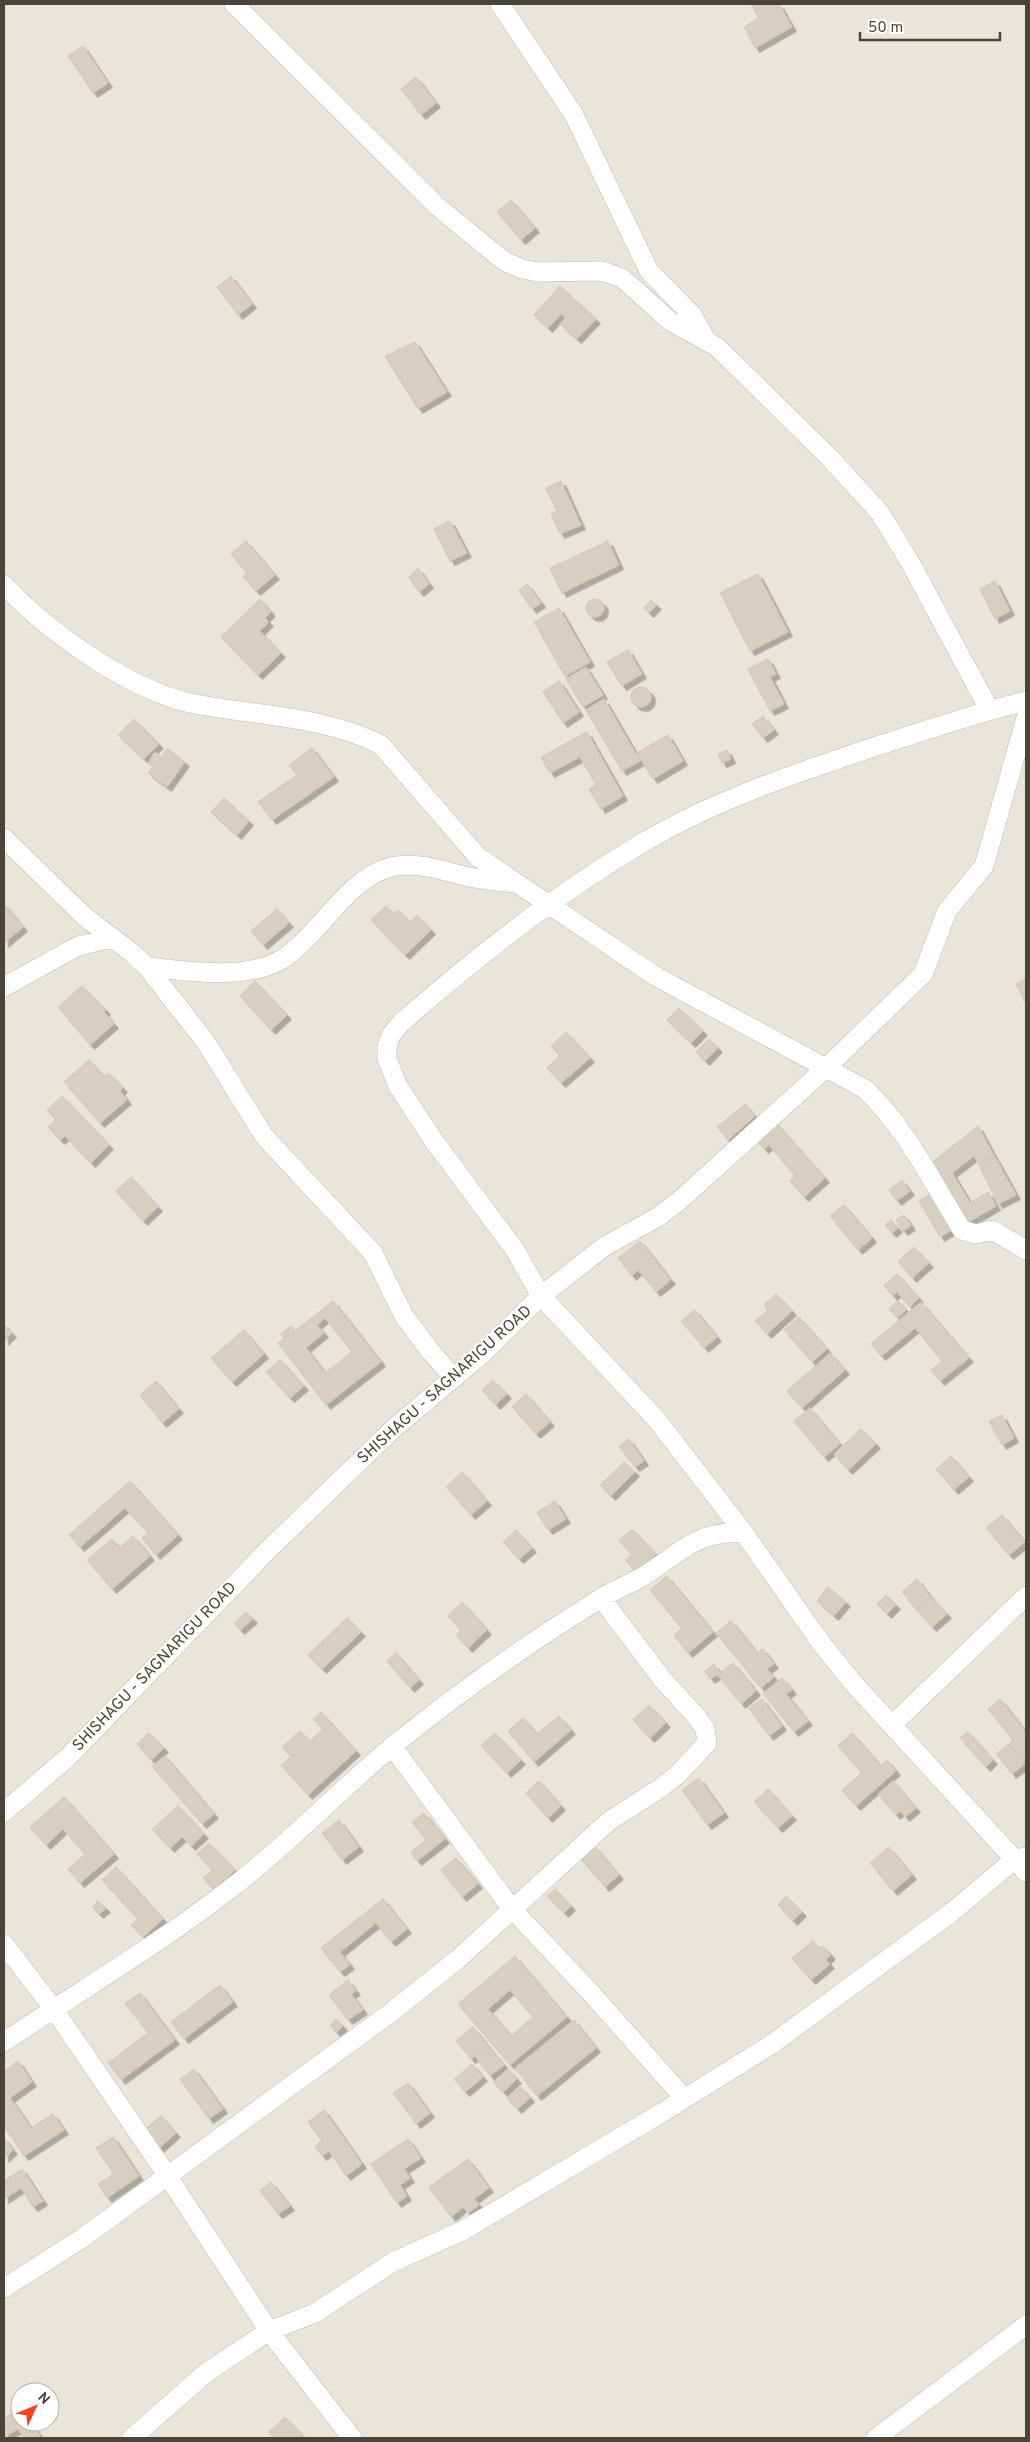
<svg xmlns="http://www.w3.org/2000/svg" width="1030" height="2442" viewBox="0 0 1030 2442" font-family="Overpass,sans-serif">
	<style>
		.residential { fill: #eae5da; fill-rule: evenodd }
		.building { fill: #d8cfc1; stroke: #d3c7b4; fill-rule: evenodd; filter: url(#shadow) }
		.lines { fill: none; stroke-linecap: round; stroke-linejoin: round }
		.minor-casing { stroke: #c2bbae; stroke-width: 20 }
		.minor { stroke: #fff; stroke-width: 19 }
		.labels { text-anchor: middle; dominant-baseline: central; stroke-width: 4.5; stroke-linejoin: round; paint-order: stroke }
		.street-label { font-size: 16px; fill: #4b4439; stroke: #fff }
	</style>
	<defs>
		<filter id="shadow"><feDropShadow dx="4.5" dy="4.5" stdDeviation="0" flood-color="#0004"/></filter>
	</defs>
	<rect width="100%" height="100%" fill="#f6f3ec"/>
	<!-- residential -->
	<path class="residential" d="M4 4H1026V2438H4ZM20 2392H50V2422H20Z"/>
	<!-- building -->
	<path class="building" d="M751 4H779L792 27 755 48 744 27 759 18Z
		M83 46 108 83 93 93 68 56Z
		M416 77 436 103 421 115 401 89Z
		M511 200 535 228 521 240 497 212Z
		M231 276 252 304 238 315 217 287Z
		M560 286 596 319 577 339 560 324 565 318 561 314 548 328 534 315Z
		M415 342 447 392 418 409 385 356Z
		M561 481 581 525 560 534 551 514 557 511 546 488Z
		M450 521 467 553 450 561 434 529Z
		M246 541 275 575 256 591 243 577 247 573 231 554Z
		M608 541 619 565 562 593 550 568Z
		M418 568 429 584 419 592 409 577Z
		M758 574 788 632 750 651 720 593Z
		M995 581 1010 611 995 619 980 589Z
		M527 584 541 603 532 609 519 590Z
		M586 608a9 9 0 1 1 18 0a9 9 0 1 1-18 0Z
		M260 599 271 612 265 618 269 622 260 631 281 653 258 675 221 637Z
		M651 600 657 605 649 613 644 608Z
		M559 608 590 662 565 676 534 622Z
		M628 650 642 674 622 686 607 662Z
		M768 659 776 674 770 677 784 704 770 711 748 669Z
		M586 667 603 695 583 707 566 679Z
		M559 681 579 712 563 723 543 692Z
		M631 697a10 10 0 1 1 20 0a10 10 0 1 1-20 0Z
		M604 699 640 761 622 771 586 710Z
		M763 716 774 730 763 738 752 724Z
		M134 719 159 744 144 759 118 735Z
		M587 732 623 796 601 809 589 789 596 785 580 757 550 773 541 757Z
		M668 735 683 761 653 779 637 753Z
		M167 748 185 762 167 787 148 773 153 767 148 763 155 752 161 757Z
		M312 748 334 777 272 820 258 802 297 775 289 765Z
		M727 750 731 759 722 763 718 754Z
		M224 798 249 821 237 835 211 812Z
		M4 904 23 927 4 943Z
		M386 906 394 914 398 910 410 922 417 915 431 930 405 955 371 920Z
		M277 909 289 923 263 945 251 931Z
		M1026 979V1005L1016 984Z
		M255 981 287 1015 271 1030 240 996Z
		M82 986 106 1010 104 1012 114 1024 90 1045 58 1007Z
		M679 1008 703 1031 691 1043 667 1020Z
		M566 1032 590 1058 561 1083 547 1068 560 1056 551 1046Z
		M709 1039 718 1048 705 1061 696 1052Z
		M89 1060 104 1077 109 1073 123 1088 120 1091 127 1100 100 1123 64 1082Z
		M62 1096 109 1145 91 1163 65 1136 60 1140 48 1127 56 1120 47 1110Z
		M745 1104 755 1116 728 1140 717 1127Z
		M772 1119 825 1178 804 1197 790 1181 795 1176 769 1145 764 1149 753 1136Z
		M978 1126 994 1156 979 1165 974 1156 952 1173 970 1203 988 1192 996 1206 965 1224 930 1164Z
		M995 1157 1016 1195 998 1204 979 1165Z
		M131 1177 158 1207 143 1221 116 1191Z
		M902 1180 910 1191 897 1201 889 1190Z
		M934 1192 955 1228 940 1237 919 1201Z
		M844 1205 872 1238 858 1250 830 1216Z
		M904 1215 911 1226 903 1231 896 1220Z
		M891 1220 898 1228 892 1233 885 1225Z
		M640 1241 671 1280 656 1292 638 1270 632 1276 618 1258Z
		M914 1247 929 1263 912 1278 898 1261Z
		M897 1274 919 1298 910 1307 897 1292 893 1296 884 1285Z
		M776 1294 792 1311 767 1334 755 1321 768 1310 764 1305Z
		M333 1301 381 1362 326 1405 278 1343 284 1339 281 1334 291 1326 295 1331ZM325 1318 352 1352 325 1373 306 1348 324 1333 317 1325Z
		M898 1301 906 1310 898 1318 889 1309Z
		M921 1302 969 1358 940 1381 931 1370 942 1361 915 1328 908 1334 898 1321Z
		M695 1310 717 1337 704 1348 681 1321Z
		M799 1317 827 1349 812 1362 784 1330Z
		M898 1321 908 1334 881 1356 871 1344Z
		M4 1324 12 1333 4 1341Z
		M244 1330 264 1354 232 1382 211 1358Z
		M830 1353 845 1370 802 1408 787 1391Z
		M280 1360 304 1386 290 1398 266 1372Z
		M493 1380 507 1394 496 1405 482 1390Z
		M156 1381 179 1409 162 1423 140 1395Z
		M526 1394 550 1422 536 1434 512 1407Z
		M810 1408 840 1444 824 1457 794 1421Z
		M1002 1415 1014 1438 1002 1445 989 1421Z
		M861 1429 876 1444 848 1470 834 1454Z
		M629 1439 644 1461 635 1467 619 1446Z
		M951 1456 969 1477 954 1490 936 1469Z
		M624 1462 635 1472 611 1496 600 1485Z
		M462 1472 487 1501 471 1515 446 1487Z
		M130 1481 178 1535 156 1555 142 1538 148 1533 125 1508 80 1547 69 1535Z
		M555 1501 566 1519 548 1530 537 1512Z
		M1002 1515 1025 1542 1009 1555 986 1528Z
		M632 1529 656 1554 637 1573 625 1560 632 1554 619 1541Z
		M516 1530 532 1548 519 1559 503 1542Z
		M133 1536 150 1556 112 1589 87 1560 112 1539 119 1548Z
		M667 1576 713 1632 688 1653 674 1635 682 1629 650 1590Z
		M917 1579 931 1597 916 1609 902 1592Z
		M828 1587 846 1602 834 1616 817 1601Z
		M886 1595 896 1605 887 1614 877 1604Z
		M931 1597 947 1614 932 1627 916 1609Z
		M462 1602 487 1630 468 1648 456 1635 461 1630 448 1616Z
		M246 1612 253 1619 240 1630 234 1623Z
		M347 1618 361 1632 322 1669 308 1655Z
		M731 1621 757 1653 763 1649 774 1664 767 1669 774 1677 761 1688 716 1633Z
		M396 1653 419 1680 410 1688 387 1661Z
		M733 1663 756 1691 741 1704 718 1675Z
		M714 1664 720 1673 710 1679 705 1671Z
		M782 1678 792 1690 786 1694 808 1721 794 1732 763 1693Z
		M762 1699 782 1726 769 1736 749 1708Z
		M1000 1699 1026 1732 1025 1764 1009 1744 1013 1740 988 1709Z
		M649 1705 666 1723 650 1738 633 1720Z
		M321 1712 356 1751 308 1795 281 1765 291 1757 282 1747 300 1731 310 1741 323 1729 313 1719Z
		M559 1716 571 1730 534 1762 508 1731 523 1718 537 1734Z
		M968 1732 993 1760 986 1767 960 1738Z
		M149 1733 164 1748 151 1760 137 1744Z
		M495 1733 521 1760 507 1773 481 1746Z
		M852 1733 881 1766 887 1760 896 1771 856 1806 842 1790 862 1773 838 1746Z
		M1009 1744 1025 1764 1012 1774 996 1754Z
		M165 1756 214 1814 202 1824 152 1766Z
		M699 1778 724 1813 707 1825 682 1790Z
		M539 1781 561 1806 548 1818 526 1793Z
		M893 1781 916 1808 905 1817 900 1811 896 1815 878 1794Z
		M768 1789 792 1816 778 1828 754 1802Z
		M64 1797 114 1854 80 1883 68 1869 85 1854 63 1829 46 1845 30 1827Z
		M178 1806 204 1834 191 1846 182 1837 170 1848 152 1829Z
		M424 1813 445 1839 417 1861 411 1852 426 1840 412 1822Z
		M339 1820 359 1847 342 1860 322 1833Z
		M209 1843 235 1870 214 1890 203 1878 212 1870 197 1854Z
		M594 1846 619 1875 605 1887 580 1858Z
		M889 1847 912 1875 893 1891 870 1863Z
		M456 1858 478 1884 462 1897 441 1870Z
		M116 1867 163 1919 143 1937 131 1925 138 1919 102 1880Z
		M555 1889 571 1906 564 1913 547 1896Z
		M786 1896 802 1912 793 1921 778 1905Z
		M383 1899 407 1929 391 1942 376 1923 340 1952 350 1965 340 1972 321 1948Z
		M98 1901 106 1908 99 1914 92 1907Z
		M813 1941 820 1949 823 1946 831 1955 826 1960 830 1964 811 1980 792 1958Z
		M515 1956 567 2017 510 2065 458 2004ZM510 1990 533 2017 511 2036 488 2009Z
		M348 1980 356 1991 351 1994 363 2010 348 2020 329 1995Z
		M220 1985 233 2002 184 2039 171 2022Z
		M140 1993 175 2040 121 2080 108 2063 148 2033 125 2003Z
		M336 2019 343 2026 336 2032 330 2026Z
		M574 2020 596 2048 537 2096 515 2068Z
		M473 2027 488 2046 471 2059 456 2041Z
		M488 2046 504 2065 490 2076 475 2056Z
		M18 2061 32 2082 10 2098 31 2128 53 2114 64 2130 24 2156 4 2126V2071Z
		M472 2064 483 2077 465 2092 454 2079Z
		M194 2069 223 2109 209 2119 180 2079Z
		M508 2069 517 2079 503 2092 493 2082Z
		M408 2083 430 2113 416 2124 393 2093Z
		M521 2087 530 2098 517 2109 507 2098Z
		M324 2110 362 2164 346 2176 329 2151 322 2156 315 2146 322 2141 308 2122Z
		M161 2116 176 2133 157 2150 142 2132Z
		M113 2137 139 2176 107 2198 98 2184 114 2174 96 2148Z
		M4 2138 13 2150 4 2158Z
		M408 2139 421 2158 404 2169 410 2178 400 2185 407 2196 397 2203 371 2164Z
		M468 2159 489 2188 474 2199 479 2205 468 2213 463 2207 451 2217 429 2187Z
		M22 2169 43 2201 33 2207 21 2188 4 2199V2181Z
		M271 2182 290 2206 278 2214 260 2191Z
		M20 2408V2422H31L41 2438H24L18 2429 4 2437V2419Z
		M285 2417 305 2438H274L269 2432Z"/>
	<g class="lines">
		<defs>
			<path id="minor" d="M234 4 438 207 504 261 522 269 539 272 602 271 622 278 670 321 717 347 829 457 880 513 911 564 989 709
				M500 4 574 115 649 271 693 316 706 340
				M4 585C47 631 128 689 190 703 254 716 323 715 381 745L478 857 657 977 865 1089C906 1128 933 1183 962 1230L976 1234 992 1230 1026 1250
				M1026 718 984 866 947 911 923 974 826 1068 679 1201 658 1217 605 1246 541 1296 657 1420 744 1533 821 1643 855 1685 1026 1872
				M4 838 85 917 131 952 147 967 205 1041 264 1136 373 1253 404 1316 431 1352 454 1378
				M147 967C185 971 244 980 279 961 317 940 346 878 391 867 417 861 443 871 469 877 484 880 499 881 514 883
				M4 987 78 946 111 938
				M892 1725 1026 1596
				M392 1746 512 1909 591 1993 684 2098
				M4 1812 67 1758 267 1551 393 1429 482 1354 541 1296 515 1250 434 1141 398 1086 387 1059V1046L391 1035 401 1023C477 956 556 894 644 842 715 800 796 773 874 747 925 731 975 713 1026 701
				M4 1944 53 2008 167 2175 269 2331 352 2438
				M4 2042C79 1991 158 1945 230 1889 288 1845 338 1791 394 1745 459 1692 527 1644 598 1600 612 1591 628 1585 642 1577 681 1553 695 1530 744 1533
				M4 2288 81 2239 389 2014 458 1959 609 1821 659 1789 677 1775 707 1743 705 1729 696 1716 663 1680 601 1598
				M132 2438 207 2372 269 2331 315 2313 393 2262 464 2230 663 2112 772 2044 952 1912 1015 1859 1026 1857
				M876 2438 1026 2325"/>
		</defs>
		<!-- minor casing -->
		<use href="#minor" class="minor-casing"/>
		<!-- minor -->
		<use href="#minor" class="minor"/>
	</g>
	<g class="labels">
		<!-- street labels -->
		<g class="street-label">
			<text transform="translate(445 1385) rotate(-42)">SHISHAGU - SAGNARIGU ROAD</text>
			<text transform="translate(155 1667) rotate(-46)">SHISHAGU - SAGNARIGU ROAD</text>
		</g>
	</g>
	<!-- border -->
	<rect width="1030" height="2442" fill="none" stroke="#4b4439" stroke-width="10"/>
	<!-- north arrow -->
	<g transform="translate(35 2407) rotate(46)"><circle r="24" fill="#ffffff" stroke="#b7b4b0"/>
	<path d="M0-4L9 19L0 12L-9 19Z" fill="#fc3f1d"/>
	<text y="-8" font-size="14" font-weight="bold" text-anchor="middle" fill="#4b4439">N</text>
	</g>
	<!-- scale -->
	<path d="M860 32v8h140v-8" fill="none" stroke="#4b4439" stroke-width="2.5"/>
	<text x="868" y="32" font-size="15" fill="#4b4439" stroke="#ffffff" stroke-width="4" paint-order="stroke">50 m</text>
</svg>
